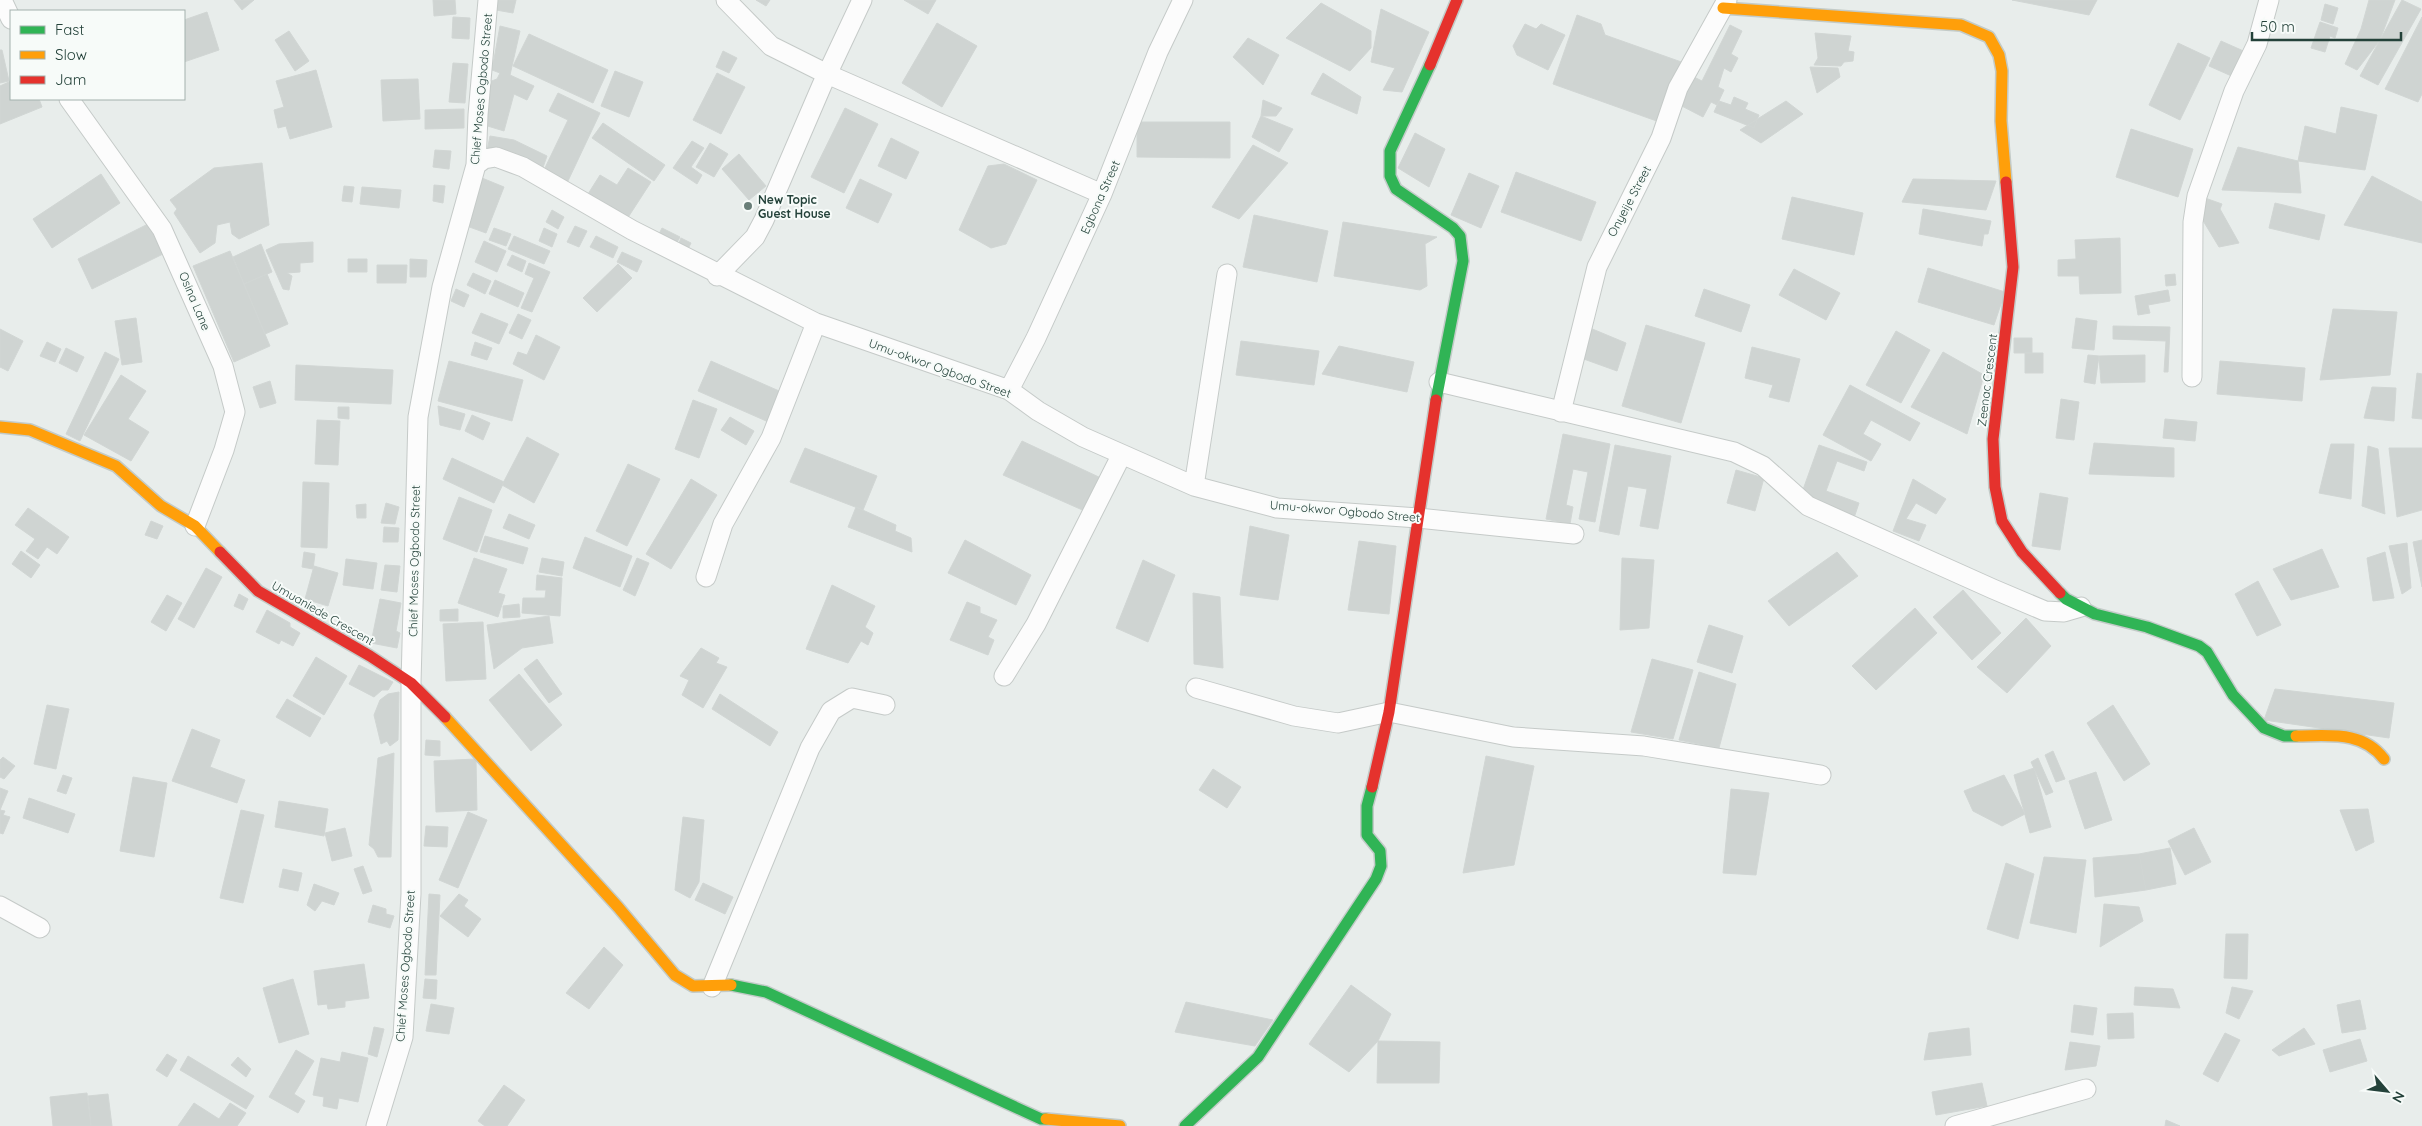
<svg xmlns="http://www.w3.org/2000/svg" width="2422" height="1126" viewBox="0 0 2422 1126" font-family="Quicksand,sans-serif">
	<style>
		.building { fill: #cfd4d2; stroke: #d1d6d4 }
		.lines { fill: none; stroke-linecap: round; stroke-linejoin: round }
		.street-casing { stroke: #c5cac8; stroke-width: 21 }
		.fast-casing { stroke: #c3cbc8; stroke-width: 14 }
		.slow-casing { stroke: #c3cbc8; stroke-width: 14 }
		.jam-casing { stroke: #c3cbc8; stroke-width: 14 }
		.street { stroke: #fcfcfc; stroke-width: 19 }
		.fast { stroke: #30b455; stroke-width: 11 }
		.slow { stroke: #ff9f0a; stroke-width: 11 }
		.jam { stroke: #e5322d; stroke-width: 11 }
		.poi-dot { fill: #697e78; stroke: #f7fbf9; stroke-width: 2 }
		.labels { text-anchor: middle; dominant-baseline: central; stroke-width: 4; stroke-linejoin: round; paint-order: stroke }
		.street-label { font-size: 12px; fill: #24423a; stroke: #f7fbf9 }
		.poi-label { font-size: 12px; font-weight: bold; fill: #24423a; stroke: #f7fbf9; text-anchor: start }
	</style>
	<rect width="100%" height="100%" fill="#e8edeb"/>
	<!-- building -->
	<path class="building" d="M234 0H254L242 10Z
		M433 0H455L456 14 434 16Z
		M498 0H516L513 13 496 10Z
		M756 0H770L766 6Z
		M904 0H936L928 14Z
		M2012 0H2097L2089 15Z
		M2369 0H2395L2380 40 2357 70 2345 64 2361 29Z
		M2402 0 2421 9 2378 85 2360 76Z
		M1321 3 1371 31V48L1350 71 1286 38Z
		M2325 4 2338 8 2333 24 2321 20Z
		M1381 9 1429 32 1402 92 1383 90 1395 68 1371 62Z
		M207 12 219 50 184 62V20Z
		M1577 15 1601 24 1605 35 1687 64 1665 124 1553 84Z
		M453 17 470 18 469 39 452 38Z
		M2422 17V94L2418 102 2385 89Z
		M2320 22 2338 28 2335 38 2330 36 2325 52 2311 48Z
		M937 23 977 46 942 107 902 83Z
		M1525 24 1536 29 1541 24 1565 35 1548 70 1517 55 1513 46Z
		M1730 25 1742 31 1731 54 1738 58 1731 72 1724 68 1718 87 1724 90 1717 105 1711 102 1703 117 1676 103 1690 75 1702 81Z
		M500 26 520 31 510 75 534 86 527 100 514 94 504 131 481 124 489 82 497 79 500 73 492 70Z
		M289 31 309 61 295 71 275 40Z
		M1815 33 1851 36 1848 51 1854 52 1853 61 1844 62 1841 66 1814 65 1818 58Z
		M529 34 608 70 593 103 513 66Z
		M1248 38 1279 55 1263 85 1233 57Z
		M2221 41 2248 53 2236 78 2209 66Z
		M2178 43 2210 58 2180 120 2149 105Z
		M0 50H2L9 81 0 83Z
		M723 51 737 58 729 73 716 67Z
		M453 63 468 64 465 103 449 102Z
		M1810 67 1838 68 1840 77 1817 93Z
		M316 70 332 127 290 139 286 126 278 128 274 110 284 107 276 81Z
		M615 71 643 82 629 117 601 106Z
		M717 73 745 87 721 134 693 120Z
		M1323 73 1361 97 1357 114 1311 94Z
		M418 79 420 119 383 121 381 80Z
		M11 81V99H39L42 107 0 124V86Z
		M558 93 600 113 567 183 543 172 568 120 549 111Z
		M1734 97 1748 103 1745 109 1759 115 1754 128 1714 112 1719 101 1731 105Z
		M1263 100 1282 108 1276 116H1261Z
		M1786 101 1803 114 1761 143 1740 130Z
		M2341 107 2377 115 2365 170 2298 161 2305 126 2336 134Z
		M845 108 878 124 844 193 811 177Z
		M464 109V128L425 129V110Z
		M1261 116 1293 129 1279 152 1252 137Z
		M1137 122H1230V158L1137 157Z
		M603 123 665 165 654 181 592 138Z
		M2131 129 2193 149 2178 197 2116 177Z
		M1415 133 1445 149 1429 187 1398 168Z
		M490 136 514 140 547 156 541 173 487 151Z
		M891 138 919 152 906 179 878 166Z
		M692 141 704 148 691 167 702 175 697 184 673 168Z
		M710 143 728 154 714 177 696 167Z
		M1253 145 1288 163 1239 219 1212 207Z
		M2238 147 2298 161 2301 193 2222 190Z
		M435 150 451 151 449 169 433 167Z
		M739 154 766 186 749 200 722 169Z
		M262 163 269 225 239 239 232 234 230 222 217 225 215 243 200 253 174 213 177 209 170 200 214 168Z
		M1004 164 1037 180 1006 244 991 248 959 230 988 166Z
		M628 168 651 182 627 219 588 194 600 175 617 185Z
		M1516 172 1596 202 1581 241 1501 212Z
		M1469 173 1499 186 1481 228 1451 215Z
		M101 174 120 203 52 248 33 219Z
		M2372 176 2422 202V243L2344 225Z
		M482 178 504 187 486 233 464 225Z
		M860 179 892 194 878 223 846 208Z
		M1913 179 1996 181 1986 210 1902 202Z
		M434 185 445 186 443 203 433 201Z
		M344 186 354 187 352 202 342 201Z
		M362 187 401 190 399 208 360 204Z
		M1792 197 1863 213 1854 255 1782 239Z
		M2205 198 2222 204 2220 209 2239 243 2219 247 2199 214Z
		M2275 203 2325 215 2319 240 2269 228Z
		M1923 209 1991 221 1988 234H1984L1982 246 1919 234Z
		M552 210 564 217 558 229 546 222Z
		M1254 215 1328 231 1317 282 1243 267Z
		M1343 222 1437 237 1425 244 1427 286 1420 290 1334 276Z
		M148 224 163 254 92 289 78 259Z
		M575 226 587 231 579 247 567 242Z
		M494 228 511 234 506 246 489 240Z
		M544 228 557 234 552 247 539 241Z
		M662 228 680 237 675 246 657 238Z
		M514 236 550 251 544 264 508 249Z
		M596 236 618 247 613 258 590 247Z
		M681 238 691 243 685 255 676 250Z
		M2120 238 2121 293 2080 294 2079 276H2058V260L2076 259 2075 240Z
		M484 241 506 251 497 272 475 262Z
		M313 242V262L300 263V272L287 273 292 276 289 290 283 289 266 250 279 244Z
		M261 244 272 272 244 284 233 257Z
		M230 251 270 346 234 362 193 266Z
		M622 252 642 261 637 272 617 262Z
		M512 255 526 261 522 272 507 265Z
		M348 259H367V272H348Z
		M410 259 427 260 426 277H410Z
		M529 263 550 272 532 312 521 308 534 278 525 274Z
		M618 264 632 278 597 312 583 298Z
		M377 265H407L406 283H377Z
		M1928 268 2005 292 1994 325 1918 302Z
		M1794 269 1840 293 1826 320 1779 295Z
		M473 273 491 281 485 294 467 285Z
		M267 274 288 324 265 334 244 284Z
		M2175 274 2176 285 2166 286 2165 275Z
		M495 280 524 293 518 307 489 294Z
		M456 289 469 295 464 307 451 301Z
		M1704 289 1750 305 1741 332 1695 316Z
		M2168 290 2170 301 2148 305 2150 313 2138 315 2135 296Z
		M2333 309 2397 312 2390 375 2320 380Z
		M481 313 508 324 499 344 472 333Z
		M518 314 531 320 522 339 509 333Z
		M136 318 142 362 122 365 115 321Z
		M2076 318 2097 321 2094 350 2072 348Z
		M1646 325 1705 343 1681 423 1622 406Z
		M2113 326 2170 327 2168 372H2164L2166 341 2113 339Z
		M1590 328 1626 343 1617 371 1581 358Z
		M0 329 23 341 8 371 0 367Z
		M1896 331 1930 350 1901 403 1866 385Z
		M536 335 560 347 544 380 513 364 518 352 527 355Z
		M2014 338H2032V353H2014Z
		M1241 341 1319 351 1314 385 1236 375Z
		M47 342 61 349 55 362 40 356Z
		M475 342 492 348 487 360 471 355Z
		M1339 346 1414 362 1407 392 1322 374Z
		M1752 347 1800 359 1789 402 1769 397 1773 385 1745 378Z
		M66 348 84 357 77 372 59 363Z
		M105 352 119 359 80 441 66 434Z
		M1943 352 1984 375 1967 434 1911 407Z
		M2025 353H2043V373H2025Z
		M2088 355 2099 356 2095 384 2084 382Z
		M2145 355V382L2101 383 2099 356Z
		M449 361 523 380 512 421 438 401Z
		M711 361 786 394 773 424 698 391Z
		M2220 361 2305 368 2302 401 2217 394Z
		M296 365 393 370 391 404 295 400Z
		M2417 373 2422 374V419L2412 418Z
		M121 375 146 391 128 419 149 432 131 461 84 435Z
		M270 381 276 403 260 408 253 387Z
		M1850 385 1920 423 1910 441 1871 420 1863 434 1881 444 1871 461 1823 435Z
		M2372 387 2396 388 2394 421 2364 418Z
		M2061 399 2079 402 2074 440 2056 438Z
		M693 400 717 409 699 458 675 449Z
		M438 406 465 414 460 430 440 425Z
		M338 407H349V419L338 418Z
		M472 415 490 423 483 440 465 431Z
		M730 417 754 431 746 445 721 430Z
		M2165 419 2197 422 2195 441 2163 438Z
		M317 420 340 421 338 465 315 464Z
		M1563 434 1610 444 1595 522 1579 519 1588 472 1573 469 1566 505 1573 507 1570 524 1546 519Z
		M527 437 559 454 534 503 502 485Z
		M1022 441 1103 479 1087 512 1003 475Z
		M2094 443 2174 448V477L2089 474Z
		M2331 444H2354L2351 499 2319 493Z
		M1615 445 1671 456 1658 529 1640 526 1647 489 1628 486 1619 535 1599 531Z
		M1819 445 1867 462 1864 471 1837 461 1826 491 1859 503 1854 518 1800 498Z
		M2368 446 2378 449 2385 514 2362 506Z
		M805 448 877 476 863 510 790 482Z
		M2389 448H2422V510L2397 517Z
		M452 458 504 482 494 503 443 479Z
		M628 464 660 479 627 546 596 531Z
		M1736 470 1764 478 1755 511 1727 503Z
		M691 479 717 495 671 569 646 554Z
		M1913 479 1946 499 1936 514 1916 503 1906 519 1926 525 1919 541 1893 531Z
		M303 482 329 483 327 548 301 547Z
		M2040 493 2068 498 2060 550 2032 546Z
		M459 497 492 510 477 552 443 539Z
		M386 503 399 507 395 524 381 523Z
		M366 504V518H357L356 505Z
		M856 507 896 525 895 531 911 538 912 552 848 527Z
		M28 508 69 537 57 554 47 547 38 559 26 551 35 539 15 525Z
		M509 514 535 525 529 539 503 528Z
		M151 521 163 526 157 539 145 535Z
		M1250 526 1289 535 1278 600 1240 595Z
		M384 527 399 528 398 542H383Z
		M485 536 528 548 523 564 480 552Z
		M585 537 632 556 620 587 573 568Z
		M965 540 1031 575 1016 605 948 573Z
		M2422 540V587L2413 542Z
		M1359 541 1396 546 1389 614 1348 610Z
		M2407 543 2411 588 2402 594 2389 546Z
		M2322 549 2339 587 2291 600 2273 569Z
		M21 551 40 565 31 578 12 564Z
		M304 552 315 554 313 569 302 567Z
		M1837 552 1858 576 1789 626 1768 601Z
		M2385 552 2394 598 2373 601 2367 558Z
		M474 558 507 569 498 593 505 595 498 617 458 603Z
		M542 558 564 562 562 576 539 572Z
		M637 558 649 563 635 596 623 590Z
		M1622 558 1654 560 1649 628 1620 630Z
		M346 559 377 563 373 589 343 585Z
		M1143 560 1175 575 1148 642 1116 628Z
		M385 565 400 566 397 592 381 590Z
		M314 566 338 573 328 606 305 599Z
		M206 568 222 577 194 628 178 619Z
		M537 575 562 578 560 616 522 613 523 598H545L546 590H536Z
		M2258 581 2281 625 2257 636 2235 594Z
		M832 585 875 606 865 627 873 633 868 645 861 641 848 663 806 649Z
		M1963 590 2001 633 1972 660 1933 617Z
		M1193 593 1220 597 1223 668 1194 664Z
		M239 594 248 599 243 610 234 606Z
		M167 595 182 603 166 631 151 622Z
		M380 599 401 603 396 631 400 633 397 648 371 643Z
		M967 602 980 607V613L997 620 988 637 994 640 988 655 950 640Z
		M519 604 520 617 503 618V606Z
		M1915 608 1937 633 1876 690 1852 666Z
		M458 609V621H440V610Z
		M267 610 290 623V627L300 633 293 646 281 640 279 644 256 632Z
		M549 616 553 643 522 648 494 669 487 625Z
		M2026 618 2051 646 2007 693 1977 667Z
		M483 622 486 679 446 681 443 624Z
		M1709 625 1743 636 1732 673 1697 662Z
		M701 648 719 658 716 663 727 667 703 708 682 695 689 680 680 676Z
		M316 657 347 676 324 715 293 696Z
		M537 659 562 694 549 703 524 669Z
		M1652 659 1693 670 1673 739 1631 732Z
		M359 665 393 682 388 690H382L374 697 349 684Z
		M1699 672 1736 684 1719 748 1679 740Z
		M519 674 562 725 531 751 489 700Z
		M2275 689 2394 703 2389 738 2264 720Z
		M399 692 398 740 390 746 387 741 381 744 374 715 380 700 388 694Z
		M720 694 778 732 770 746 712 709Z
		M287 699 321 718 310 737 276 717Z
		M47 705 69 709 56 769 34 764Z
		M2113 705 2150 764 2124 781 2087 723Z
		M192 729 220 740 210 767 245 780 237 803 172 781Z
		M426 740 440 741V756L425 755Z
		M2053 751 2065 779 2056 782 2045 755Z
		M394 753 391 857H378L374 849 369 845 378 758Z
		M1486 756 1534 766 1514 865 1463 873Z
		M3 757 15 766 4 779 0 777V760Z
		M2038 758 2053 792 2046 795 2031 762Z
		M476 759 477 810 436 812 434 761Z
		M2034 768 2051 827 2030 833 2014 775Z
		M1213 769 1241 787 1227 808 1199 790Z
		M2096 772 2112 820 2085 829 2069 781Z
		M63 775 72 778 66 794 57 791Z
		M2004 775 2025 814 2002 826 1973 811 1964 791Z
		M133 777 167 783 154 857 120 851Z
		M0 788 8 791 0 810 5 811 3 815 10 817 3 834 0 833Z
		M1731 789 1769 793 1756 875 1723 873Z
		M29 798 75 814 68 833 23 818Z
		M279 801 328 809 324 836 275 827Z
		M2368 809 2374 842 2356 851 2340 810Z
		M241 810 264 815 243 903 220 898Z
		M468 812 487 820 458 888 439 880Z
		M683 817 704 820 699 882 690 898 675 890Z
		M426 826 448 827 447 847 424 846Z
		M345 828 352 856 332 861 325 833Z
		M2194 828 2211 862 2185 875 2168 841Z
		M2170 848 2176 884 2146 890 2139 854Z
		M2139 854 2146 890 2095 897 2093 858Z
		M2044 857 2086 860 2076 933 2030 923Z
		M2006 863 2034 874 2018 939 1987 929Z
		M363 866 372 891 363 894 354 869Z
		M283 869 302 873 298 891 279 887Z
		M703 883 733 897 725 914 695 900Z
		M314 884 339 893 334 905 322 901 315 911 307 905Z
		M429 894 440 895 436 975H425Z
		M459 894 468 900 464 906 481 919 468 937 440 916Z
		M2104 904 2139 907 2143 921 2100 947Z
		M373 905 386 909V914L394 916 390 928 368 922Z
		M2226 934H2248L2247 979 2224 978Z
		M604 947 623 965 589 1009 566 993Z
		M364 964 369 998 345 1001V1007L328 1009 327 1004 318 1005 314 971Z
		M293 979 309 1034 279 1043 263 988Z
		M425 979 437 980 436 999 423 998Z
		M1351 985 1391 1014 1378 1041 1349 1072 1309 1044Z
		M2135 987 2173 989 2180 1008 2134 1005Z
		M2232 987 2253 991 2239 1019 2226 1013Z
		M2360 1000 2366 1029 2342 1033 2337 1005Z
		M1186 1002 1273 1020 1255 1046 1175 1032Z
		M431 1004 454 1008 449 1034 426 1031Z
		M2074 1005 2097 1008 2093 1035 2071 1032Z
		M2133 1013 2134 1038 2108 1039 2107 1014Z
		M374 1027 384 1029 377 1057 368 1054Z
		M1969 1028 1971 1055 1924 1060 1929 1033Z
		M2304 1028 2315 1044 2279 1056 2272 1050Z
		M2225 1033 2240 1040 2218 1082 2203 1074Z
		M2360 1039 2367 1061 2330 1072 2323 1050Z
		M1378 1041 1440 1042 1439 1083H1377Z
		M2070 1042 2100 1046 2096 1066 2065 1070Z
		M296 1050 314 1061 294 1094 305 1101 298 1113 269 1097Z
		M342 1052 368 1058 358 1102 339 1098 337 1109 323 1106 324 1097 313 1095 321 1058 340 1062Z
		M167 1054 177 1060 167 1077 156 1070Z
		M188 1056 254 1096 246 1109 180 1070Z
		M238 1057 251 1069 246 1077 231 1065Z
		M1982 1083 1987 1106 1936 1115 1932 1092Z
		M504 1085 525 1100 507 1126H485L478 1121Z
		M87 1093 91 1126H53L50 1097Z
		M108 1094 112 1126H91L88 1096Z
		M194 1103 219 1119 230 1103 246 1113 237 1126H178Z
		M2166 1120 2180 1126H2165Z"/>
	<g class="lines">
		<defs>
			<path id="street" d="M2 0 11 19
				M726 0 771 46 827 74 1102 194
				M69 99 162 229 223 366 235 412 224 450 195 526
				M476 165 484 159 496 157 523 167 632 230 816 323 1009 390 1038 411 1083 437 1194 486 1277 508 1418 518 1574 534
				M717 276 755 237 764 220 822 85 862 0
				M2192 377 2193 222 2197 196 2234 91 2257 44 2269 0
				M1439 382 1734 452 1763 466 1808 506 1993 589 2045 611 2064 612 2081 607
				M1009 390 1036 338 1102 194 1158 52 1183 0
				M1561 412 1597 267 1661 138 1678 88 1727 0
				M1194 486 1227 274
				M706 577 723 524 771 438 816 323
				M1004 676 1036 624 1121 456
				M1196 688 1294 716 1338 723 1389 712 1513 737 1644 746 1821 775
				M0 906 40 928
				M712 987 810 748 831 711 852 698 885 705
				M376 1126 403 1037 411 894V683L418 417 442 287 476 165 478 115 488 0
				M1955 1126 2086 1089"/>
			<path id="fast" d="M1430 65 1390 151V176L1396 189 1453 228 1460 236 1463 261 1436 400
				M2060 593 2066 599 2095 614 2147 627 2199 646 2207 652 2233 695 2264 728 2284 736H2296
				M731 985 766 992 1041 1119H1046
				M1185 1126 1258 1057 1376 879 1381 866 1380 851 1367 835V806L1372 787"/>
			<path id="slow" d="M1723 8 1961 25 1989 37 1999 55 2002 71 2001 121 2006 182
				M0 427 30 430 116 466 161 506 195 526 220 552
				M445 717 618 907 675 975 693 986 731 985
				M2296 736C2329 736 2362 730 2384 759
				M1046 1119 1120 1126"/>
			<path id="jam" d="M1430 65 1457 0
				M2006 182 2013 267 1993 439 1995 487 2002 521 2022 552 2060 593
				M220 552 258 591 370 656 411 683 445 717
				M1372 787 1389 712 1436 400"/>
		</defs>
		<!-- street casing -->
		<use href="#street" class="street-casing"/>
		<!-- fast casing -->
		<use href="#fast" class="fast-casing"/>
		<!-- slow casing -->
		<use href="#slow" class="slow-casing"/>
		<!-- jam casing -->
		<use href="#jam" class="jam-casing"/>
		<!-- street -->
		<use href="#street" class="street"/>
		<!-- fast -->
		<use href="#fast" class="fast"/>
		<!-- slow -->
		<use href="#slow" class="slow"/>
		<!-- jam -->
		<use href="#jam" class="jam"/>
	</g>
	<!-- markers -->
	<circle class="poi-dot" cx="748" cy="206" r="5"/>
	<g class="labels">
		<!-- street labels -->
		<g class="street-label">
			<text transform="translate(481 89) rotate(-85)">Chief Moses Ogbodo Street</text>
			<text transform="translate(1100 197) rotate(-66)">Egbona Street</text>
			<text transform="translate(1629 201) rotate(-62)">Onyeije Street</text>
			<text transform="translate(195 301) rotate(67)">Osina Lane</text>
			<text transform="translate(940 368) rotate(20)">Umu-okwor Ogbodo Street</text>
			<text transform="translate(1987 380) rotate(-83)">Zeenac Crescent</text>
			<text transform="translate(1345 511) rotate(5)">Umu-okwor Ogbodo Street</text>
			<text transform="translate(414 561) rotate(-89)">Chief Moses Ogbodo Street</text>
			<text transform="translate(323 613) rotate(30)">Umuaniede Crescent</text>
			<text transform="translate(405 966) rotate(-86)">Chief Moses Ogbodo Street</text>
		</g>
		<!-- poi labels -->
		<g class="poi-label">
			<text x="758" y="199">New Topic<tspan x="758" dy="14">Guest House</tspan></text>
		</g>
	</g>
	<!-- legend -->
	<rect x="10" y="10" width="175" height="90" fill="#f7fbf9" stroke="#a3b1ad"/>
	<rect x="20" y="26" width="25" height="8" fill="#30b455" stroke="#a3b1ad"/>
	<text x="55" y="35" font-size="15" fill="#24423a">Fast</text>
	<rect x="20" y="51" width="25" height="8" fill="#ff9f0a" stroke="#a3b1ad"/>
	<text x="55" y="60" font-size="15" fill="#24423a">Slow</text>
	<rect x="20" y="76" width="25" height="8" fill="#e5322d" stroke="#a3b1ad"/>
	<text x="55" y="85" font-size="15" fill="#24423a">Jam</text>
	<!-- north arrow -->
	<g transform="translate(2387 1091) rotate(118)" stroke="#f7fbf9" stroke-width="4" paint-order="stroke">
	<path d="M0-4L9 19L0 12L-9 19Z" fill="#24423a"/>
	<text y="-8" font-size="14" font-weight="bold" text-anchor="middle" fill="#24423a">N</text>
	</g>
	<!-- scale -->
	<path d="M2252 32v8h149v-8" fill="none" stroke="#24423a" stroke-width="2.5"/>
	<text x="2260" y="32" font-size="15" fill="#24423a" stroke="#f7fbf9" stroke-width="4" paint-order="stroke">50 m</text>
</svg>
